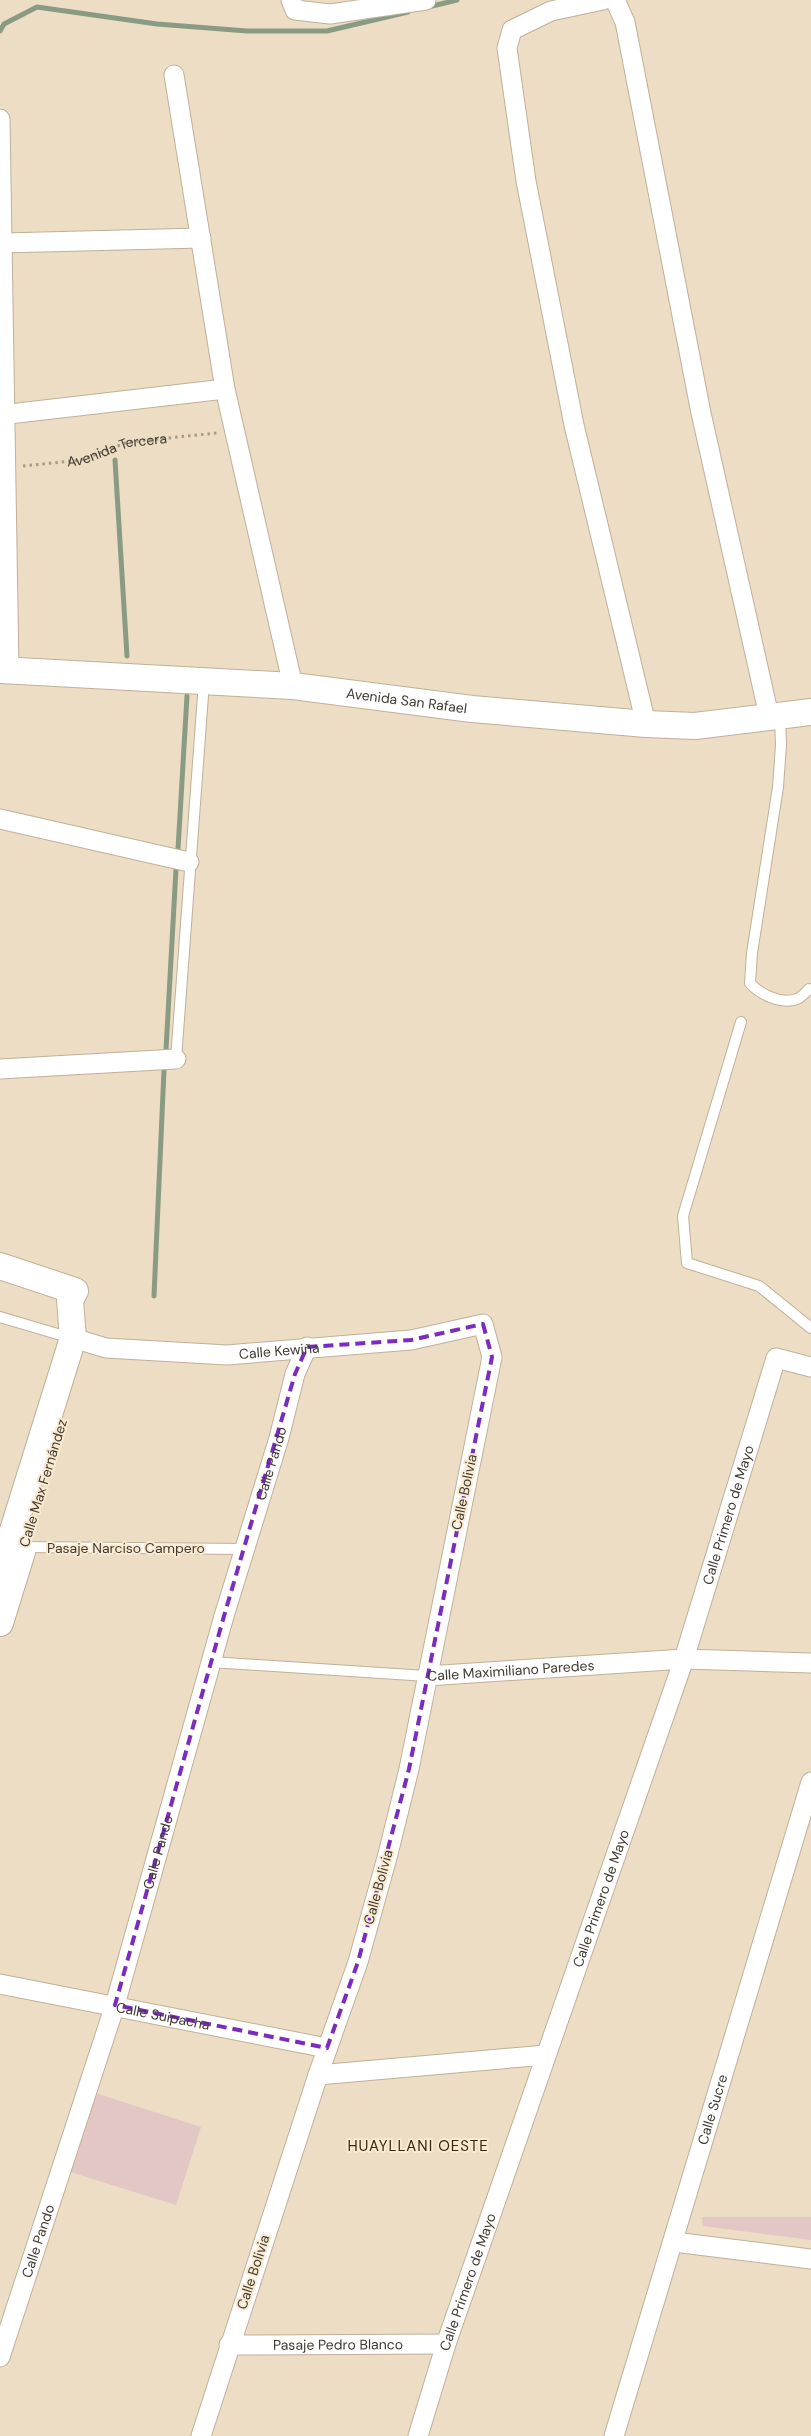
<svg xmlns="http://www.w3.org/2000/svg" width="811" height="2436" viewBox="0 0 811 2436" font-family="'DM Sans',sans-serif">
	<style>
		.green { fill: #e2c7c5 }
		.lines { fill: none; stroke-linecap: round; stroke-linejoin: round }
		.stream { stroke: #899c83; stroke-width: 5 }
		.lane-casing { stroke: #bfb199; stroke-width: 12 }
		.street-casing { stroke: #bfb199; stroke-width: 21 }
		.secondary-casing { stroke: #bfb199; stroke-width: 28 }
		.path { stroke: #a79b89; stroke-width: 3; stroke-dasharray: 2.5 4; stroke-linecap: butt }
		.lane { stroke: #fff; stroke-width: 10 }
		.street { stroke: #fff; stroke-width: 19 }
		.secondary { stroke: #fff; stroke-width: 26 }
		.marked { fill: none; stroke: #7b2cbf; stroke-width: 4; stroke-dasharray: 10 6; stroke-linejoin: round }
		.labels { text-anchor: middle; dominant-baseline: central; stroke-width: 4; stroke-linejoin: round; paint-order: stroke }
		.street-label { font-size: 14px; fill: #413b31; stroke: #f9ead1 }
		.neighbourhood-label { font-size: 15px; letter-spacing: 1px; fill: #342814; stroke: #f9ead1 }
	</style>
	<rect width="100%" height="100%" fill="#ecddc4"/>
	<!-- green -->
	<path class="green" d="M92 2092 201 2127 176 2205 67 2171Z
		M702 2217H811V2240L703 2226Z"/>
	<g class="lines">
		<!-- stream -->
		<path class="stream" d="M428 7 457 0
			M0 31 4 24 37 7 157 24 247 31H327L408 12
			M115 460 127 656
			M178 849 187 696
			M166 1050 176 869
			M154 1296 164 1070"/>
		<defs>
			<path id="lane" d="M780 716 781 745 778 787 752 953 750 983C759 994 782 1005 797 999 801 998 806 992 809 989
				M741 1022 683 1216 687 1263 759 1286 811 1328
				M176 1059 204 682
				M0 1317 71 1338
				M21 1547 245 1549
				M211 1662 427 1676"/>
			<g id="street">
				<path d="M291 0 295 10 330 14 426 0"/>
				<path d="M603 0 551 11 512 30 507 48 526 181 574 425 646 724"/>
				<path d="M615 0 625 22 701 413 769 716"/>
				<path d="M174 75 225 389 293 686"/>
				<path d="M0 119 9 670"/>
				<path d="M3 243 201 238"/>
				<path d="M0 415 225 389"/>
				<path d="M0 819 189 862"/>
				<path d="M0 1069 176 1059"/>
				<path id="s2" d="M73 1338 106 1348 227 1355 411 1340 483 1324 492 1357 409 1769 388 1854 358 1962 318 2075 201 2436"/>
				<path id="s3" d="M427 1676 684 1659 811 1663"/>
				<path id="s4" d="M0 1984 327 2048"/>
				<path d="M318 2075 546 2055"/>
				<path d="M674 2242 811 2259"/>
				<path id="s5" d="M229 2345 446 2344"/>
				<path id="s6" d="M0 2357 115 2005 224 1616 279 1438 295 1374 307 1347"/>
				<path id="s7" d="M418 2436 446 2344 684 1659 776 1358 811 1367"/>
				<path id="s8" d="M614 2436 811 1782"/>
			</g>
			<g id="secondary">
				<path id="s9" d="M0 670 293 686 472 709 646 724 695 726 811 712"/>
				<path d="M0 1266 75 1291 70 1300 73 1338 0 1572"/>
				<path d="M0 1623 22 1552"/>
			</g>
		</defs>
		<!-- lane casing -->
		<use href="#lane" class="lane-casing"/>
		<!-- street casing -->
		<use href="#street" class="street-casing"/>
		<!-- secondary casing -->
		<use href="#secondary" class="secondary-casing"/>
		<!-- path -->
		<path class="path" id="s1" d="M23 466 81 460 128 442 217 433"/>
		<!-- lane -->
		<use href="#lane" class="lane"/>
		<!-- street -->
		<use href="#street" class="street"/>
		<!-- secondary -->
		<use href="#secondary" class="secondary"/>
	</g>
	<!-- marked area -->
	<path class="marked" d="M483 1324 492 1357 409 1769 358 1962 327 2048 115 2005 224 1616 295 1374 307 1347 411 1340Z"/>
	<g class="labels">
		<!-- street labels -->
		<g class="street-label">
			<text stroke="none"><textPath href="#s1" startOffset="96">Avenida Tercera</textPath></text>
			<text stroke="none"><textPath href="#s9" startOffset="408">Avenida San Rafael</textPath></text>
			<text stroke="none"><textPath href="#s2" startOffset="208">Calle Kewiña</textPath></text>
			<text stroke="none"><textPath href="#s6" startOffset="934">Calle Pando</textPath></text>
			<text transform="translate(43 1483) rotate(-73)">Calle Max Fernández</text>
			<text transform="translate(464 1492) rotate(-78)">Calle Bolivia</text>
			<text stroke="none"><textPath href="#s7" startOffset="972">Calle Primero de Mayo</textPath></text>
			<text x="126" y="1548">Pasaje Narciso Campero</text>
			<text stroke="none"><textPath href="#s3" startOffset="84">Calle Maximiliano Paredes</textPath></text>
			<text stroke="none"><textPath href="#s6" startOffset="529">Calle Pando</textPath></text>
			<text transform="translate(378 1887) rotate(-75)">Calle Bolivia</text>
			<text stroke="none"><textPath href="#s7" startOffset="568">Calle Primero de Mayo</textPath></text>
			<text stroke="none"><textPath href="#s4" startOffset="166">Calle Suipacha</textPath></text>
			<text stroke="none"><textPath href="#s8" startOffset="341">Calle Sucre</textPath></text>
			<text stroke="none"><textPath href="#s6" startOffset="122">Calle Pando</textPath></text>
			<text transform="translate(253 2272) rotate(-72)">Calle Bolivia</text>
			<text stroke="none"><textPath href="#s7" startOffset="162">Calle Primero de Mayo</textPath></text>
			<text stroke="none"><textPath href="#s5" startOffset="109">Pasaje Pedro Blanco</textPath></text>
		</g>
		<!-- neighbourhood labels -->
		<g class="neighbourhood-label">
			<text x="418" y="2146">HUAYLLANI OESTE</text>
		</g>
	</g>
</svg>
